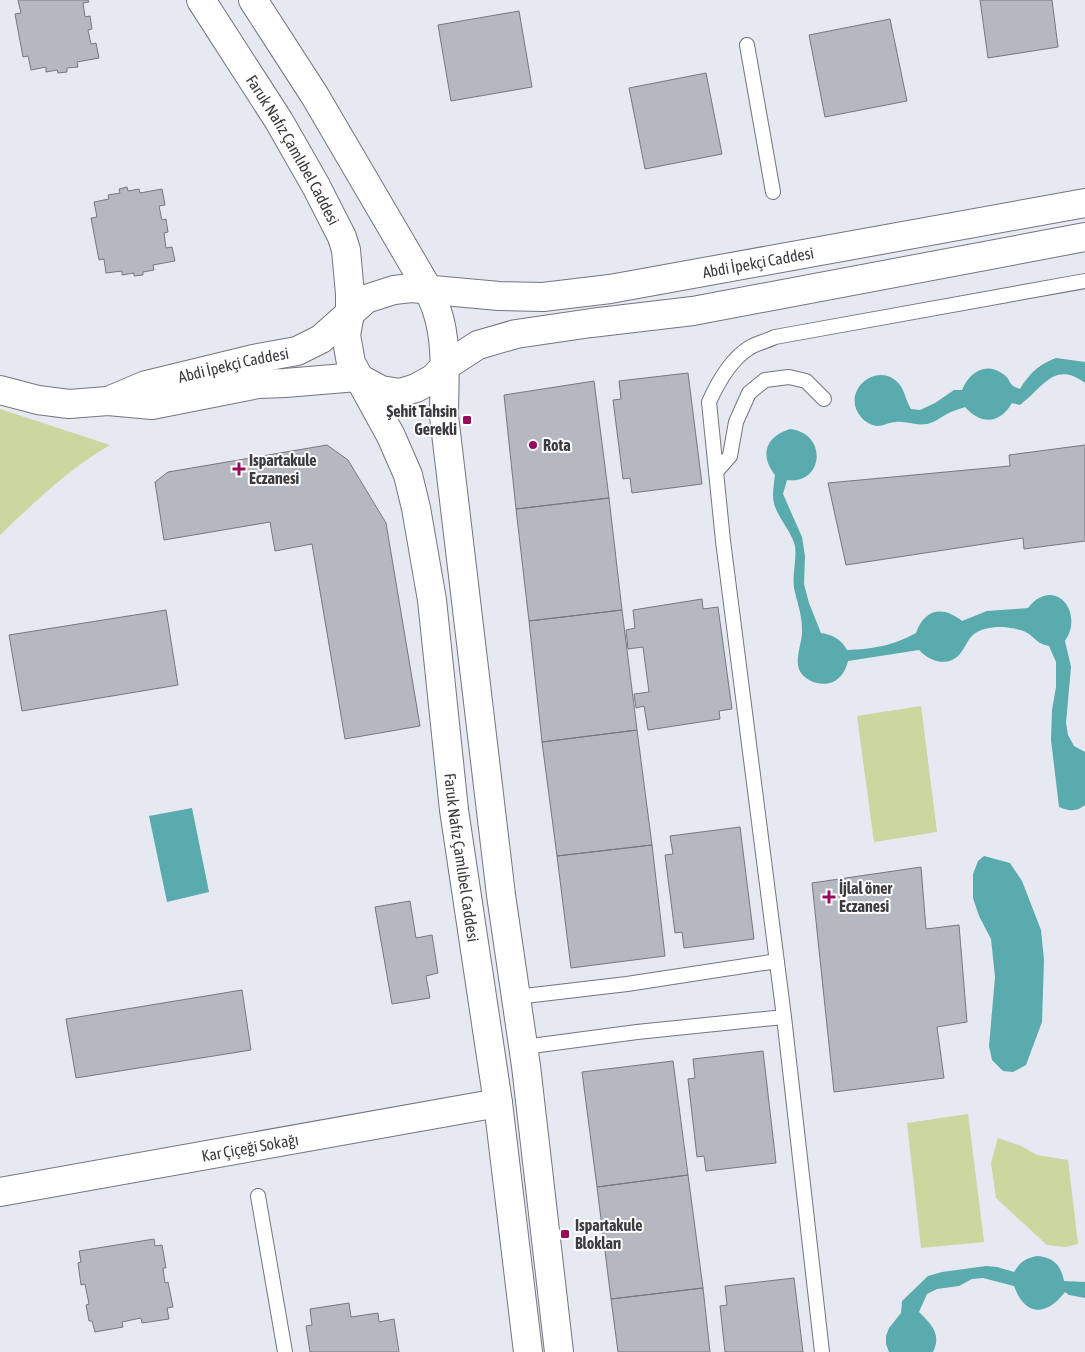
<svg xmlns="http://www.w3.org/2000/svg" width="1085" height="1352" viewBox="0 0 1085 1352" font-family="'Asap Condensed',sans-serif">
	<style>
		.green { fill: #c9d89e }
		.water { fill: #5aabad }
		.building { fill: #b5b7c1; stroke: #767881 }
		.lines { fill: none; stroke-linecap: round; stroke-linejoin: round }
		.service-casing { stroke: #74757e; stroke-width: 16 }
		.minor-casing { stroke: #74757e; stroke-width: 30 }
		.tertiary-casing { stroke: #74757e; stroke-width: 30 }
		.service { stroke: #fff; stroke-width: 14 }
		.minor { stroke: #fff; stroke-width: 28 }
		.tertiary { stroke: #fff; stroke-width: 28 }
		.poi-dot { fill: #9a095a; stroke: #fff; stroke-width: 2 }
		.labels { text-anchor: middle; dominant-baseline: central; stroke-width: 4; stroke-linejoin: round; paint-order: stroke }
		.street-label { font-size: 16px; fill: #3c3c40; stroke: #fff }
		.poi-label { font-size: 16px; font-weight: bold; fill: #3c3c40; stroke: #fff; text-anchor: start }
	</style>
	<rect width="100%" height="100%" fill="#e6e8f2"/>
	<!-- green -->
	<path class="green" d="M0 409 110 445C67 470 36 501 0 535Z
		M921 706 937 832 874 842 857 716Z
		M968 1114 984 1242 921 1248 907 1123Z
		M998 1138 1021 1146 1037 1155 1068 1160 1078 1244 1066 1247 1047 1245 996 1198 991 1163Z"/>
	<!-- water -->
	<path class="water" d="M1056 358 1085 362V383C1054 360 1043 388 1020 405L1012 403C1000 424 981 425 965 407 960 409 955 410 951 412 942 416 936 422 927 424 916 426 906 421 896 422 889 422 884 426 877 426 871 425 865 422 861 417 839 391 879 358 900 385 905 392 906 401 911 409L920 410 935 403 954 390H962C969 373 985 361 1003 374 1012 380 1007 385 1020 389 1030 373 1038 365 1056 358Z
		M790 429C829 434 823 485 787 480L783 494 802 537 805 556 804 584 809 603 821 633C833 635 841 639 847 650 873 649 892 646 916 633 924 609 943 605 962 621L987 611 1028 608C1054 575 1085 612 1065 641L1071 667 1066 723 1068 735 1074 746 1085 752V805C1077 812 1068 811 1059 807L1051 740 1052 710 1056 687V662L1049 646C1037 643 1038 641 1029 634 1023 629 1007 627 999 627 992 627 979 629 973 635 968 639 966 646 962 651 951 668 931 663 919 650L848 661C846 670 841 678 833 682 826 685 817 684 811 681 787 669 803 648 802 629 802 615 797 602 794 588 792 574 797 559 795 546 791 529 774 515 773 497 773 490 774 482 775 475 759 455 766 436 790 429Z
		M192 808 209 892 167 902 149 816Z
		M984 856 1010 863 1022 881 1041 930 1044 960 1042 1022 1026 1065 1013 1072 1003 1071 992 1060 989 1046 995 977 991 939 979 916 973 898V874L978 861Z
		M1037 1256C1053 1257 1061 1265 1064 1281L1085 1282V1298L1069 1295 1065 1292C1046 1317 1025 1316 1014 1286L983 1278 972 1279 959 1286 937 1289 927 1294 919 1312C931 1324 942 1334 933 1352H889L886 1344V1336L889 1328 901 1313 902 1301 928 1276 942 1272 986 1266 997 1267 1014 1272C1020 1262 1026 1258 1037 1256Z"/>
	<!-- building -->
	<path class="building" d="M18 0H88L89 2 83 3 85 17 90 16 92 29 88 30 91 44 96 43 99 58 77 62 78 67 67 68V72L58 73 57 70 46 72V67L31 70 28 56 23 57 15 14 21 13Z
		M980 0H1052L1058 47 988 58Z
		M519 11 532 87 451 101 438 25Z
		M890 19 907 101 825 117 809 35Z
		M706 73 722 154 645 169 629 88Z
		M127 187 128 191 139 189 140 193 162 189 165 205 159 206 162 220 166 219 168 232 164 233 166 248 172 247 175 261 153 265 154 270 143 272V275L134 276V273L122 275V271L106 273 104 259 99 260 91 218 97 217 94 202 109 199 108 195 120 193 119 189Z
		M688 373 702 484 632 493 630 478 623 479 613 400 621 399 619 381Z
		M594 381 609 498 516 509 504 395Z
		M327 445 348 460 386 523 420 726 345 739 312 544 275 551 270 522 164 540 155 482 168 472Z
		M1085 445V541L1024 549 1023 538 846 565 828 483 1010 466 1009 455Z
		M609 498 622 610 529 621 516 509Z
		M702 599 703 609 718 607 732 709 719 711 720 719 648 730 644 706 636 708 634 694 649 692 643 647 628 649 626 630 635 628 633 610Z
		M166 610 178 685 22 711 9 635Z
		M622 610 637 730 542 742 529 621Z
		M637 730 652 845 557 856 542 742Z
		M740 827 754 939 684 948 682 932 675 933 665 855 673 854 670 836Z
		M652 845 665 956 571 968 557 856Z
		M921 867 926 929 959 925 967 1022 937 1027 944 1078 834 1092 812 883Z
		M410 901 416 938 432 935 438 973 426 976 430 998 392 1004 375 907Z
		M242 990 251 1050 76 1078 66 1019Z
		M763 1051 776 1163 706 1171 704 1156 697 1157 688 1079 695 1078 693 1059Z
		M673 1061 688 1175 597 1187 582 1072Z
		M688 1175 703 1288 611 1299 597 1187Z
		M154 1239 155 1246 162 1245 166 1268H163L165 1283 168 1282 173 1307 167 1308 169 1319 142 1323 141 1318 122 1322 123 1327 95 1332 92 1321H89L86 1305 89 1304 85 1284 81 1285 78 1263 81 1262 79 1251Z
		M794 1278 803 1352H725L720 1306 727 1305 725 1286Z
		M703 1288 710 1352H618L611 1299Z
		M349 1303 351 1317 378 1313 379 1322 394 1319 399 1352H310L306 1326 312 1325 310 1309Z"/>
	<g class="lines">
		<defs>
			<path id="service" d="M747 45 773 192
				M716 472 730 456 736 422 749 393 765 380 789 377 806 381 824 399
				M516 997 627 984 777 961
				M524 1047 637 1032 784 1017
				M258 1196 285 1352
				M822 1352 784 1017 723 541 709 402C718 382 730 360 749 348 757 343 767 341 775 337L1085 281"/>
			<g id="minor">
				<path id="s1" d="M0 1192 498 1103"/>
			</g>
			<g id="tertiary">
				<path id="s2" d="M201 0 279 121 316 186 342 237 346 250 350 294V314L346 335 351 363 391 436 408 475 416 508 432 600 454 810 498 1103 528 1352"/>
				<path d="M253 0 315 96 428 289C431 296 435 304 437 311 448 343 444 383 444 416L501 895 526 1066 559 1352"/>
				<path d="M357 377 381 390 400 393 416 388 434 378 444 367 478 345 516 334 591 323 693 311 1085 237"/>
				<path d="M0 390 38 400 69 404 108 401 152 405 258 384 285 383 357 377"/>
				<path id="s3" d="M108 401 146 385 253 359 297 351 321 339 366 299 394 290 411 288 499 296 543 297 610 289 1085 203"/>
			</g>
		</defs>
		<!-- service casing -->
		<use href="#service" class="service-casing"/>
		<!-- minor casing -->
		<use href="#minor" class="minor-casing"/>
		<!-- tertiary casing -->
		<use href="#tertiary" class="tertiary-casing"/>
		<!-- service -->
		<use href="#service" class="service"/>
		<!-- minor -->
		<use href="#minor" class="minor"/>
		<!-- tertiary -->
		<use href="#tertiary" class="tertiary"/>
	</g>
	<!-- markers -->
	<g class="poi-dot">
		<rect x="462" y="415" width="10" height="10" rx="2.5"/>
		<circle cx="533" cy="445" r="5"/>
		<path d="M236.5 461.5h5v5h5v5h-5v5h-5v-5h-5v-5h5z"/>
		<path d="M826.5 889.5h5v5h5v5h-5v5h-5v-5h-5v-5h5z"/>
		<rect x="560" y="1229" width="10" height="10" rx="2.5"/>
	</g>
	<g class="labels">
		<!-- street labels -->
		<g class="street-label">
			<text stroke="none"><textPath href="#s2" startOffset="176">Faruk Nafız Çamlıbel Caddesi</textPath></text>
			<text stroke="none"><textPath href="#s3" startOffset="680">Abdi İpekçi Caddesi</textPath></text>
			<text stroke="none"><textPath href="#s3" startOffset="131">Abdi İpekçi Caddesi</textPath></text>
			<text stroke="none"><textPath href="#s2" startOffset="916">Faruk Nafız Çamlıbel Caddesi</textPath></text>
			<text stroke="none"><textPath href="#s1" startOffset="254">Kar Çiçeği Sokağı</textPath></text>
		</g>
		<!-- poi labels -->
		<g class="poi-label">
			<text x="457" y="411" text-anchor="end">Şehit Tahsin<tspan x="457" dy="18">Gerekli</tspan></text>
			<text x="543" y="445">Rota</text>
			<text x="249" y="460">Ispartakule<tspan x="249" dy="18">Eczanesi</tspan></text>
			<text x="839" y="888">İjlal öner<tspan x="839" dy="18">Eczanesi</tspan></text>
			<text x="575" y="1225">Ispartakule<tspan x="575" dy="18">Blokları</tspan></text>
		</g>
	</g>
</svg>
